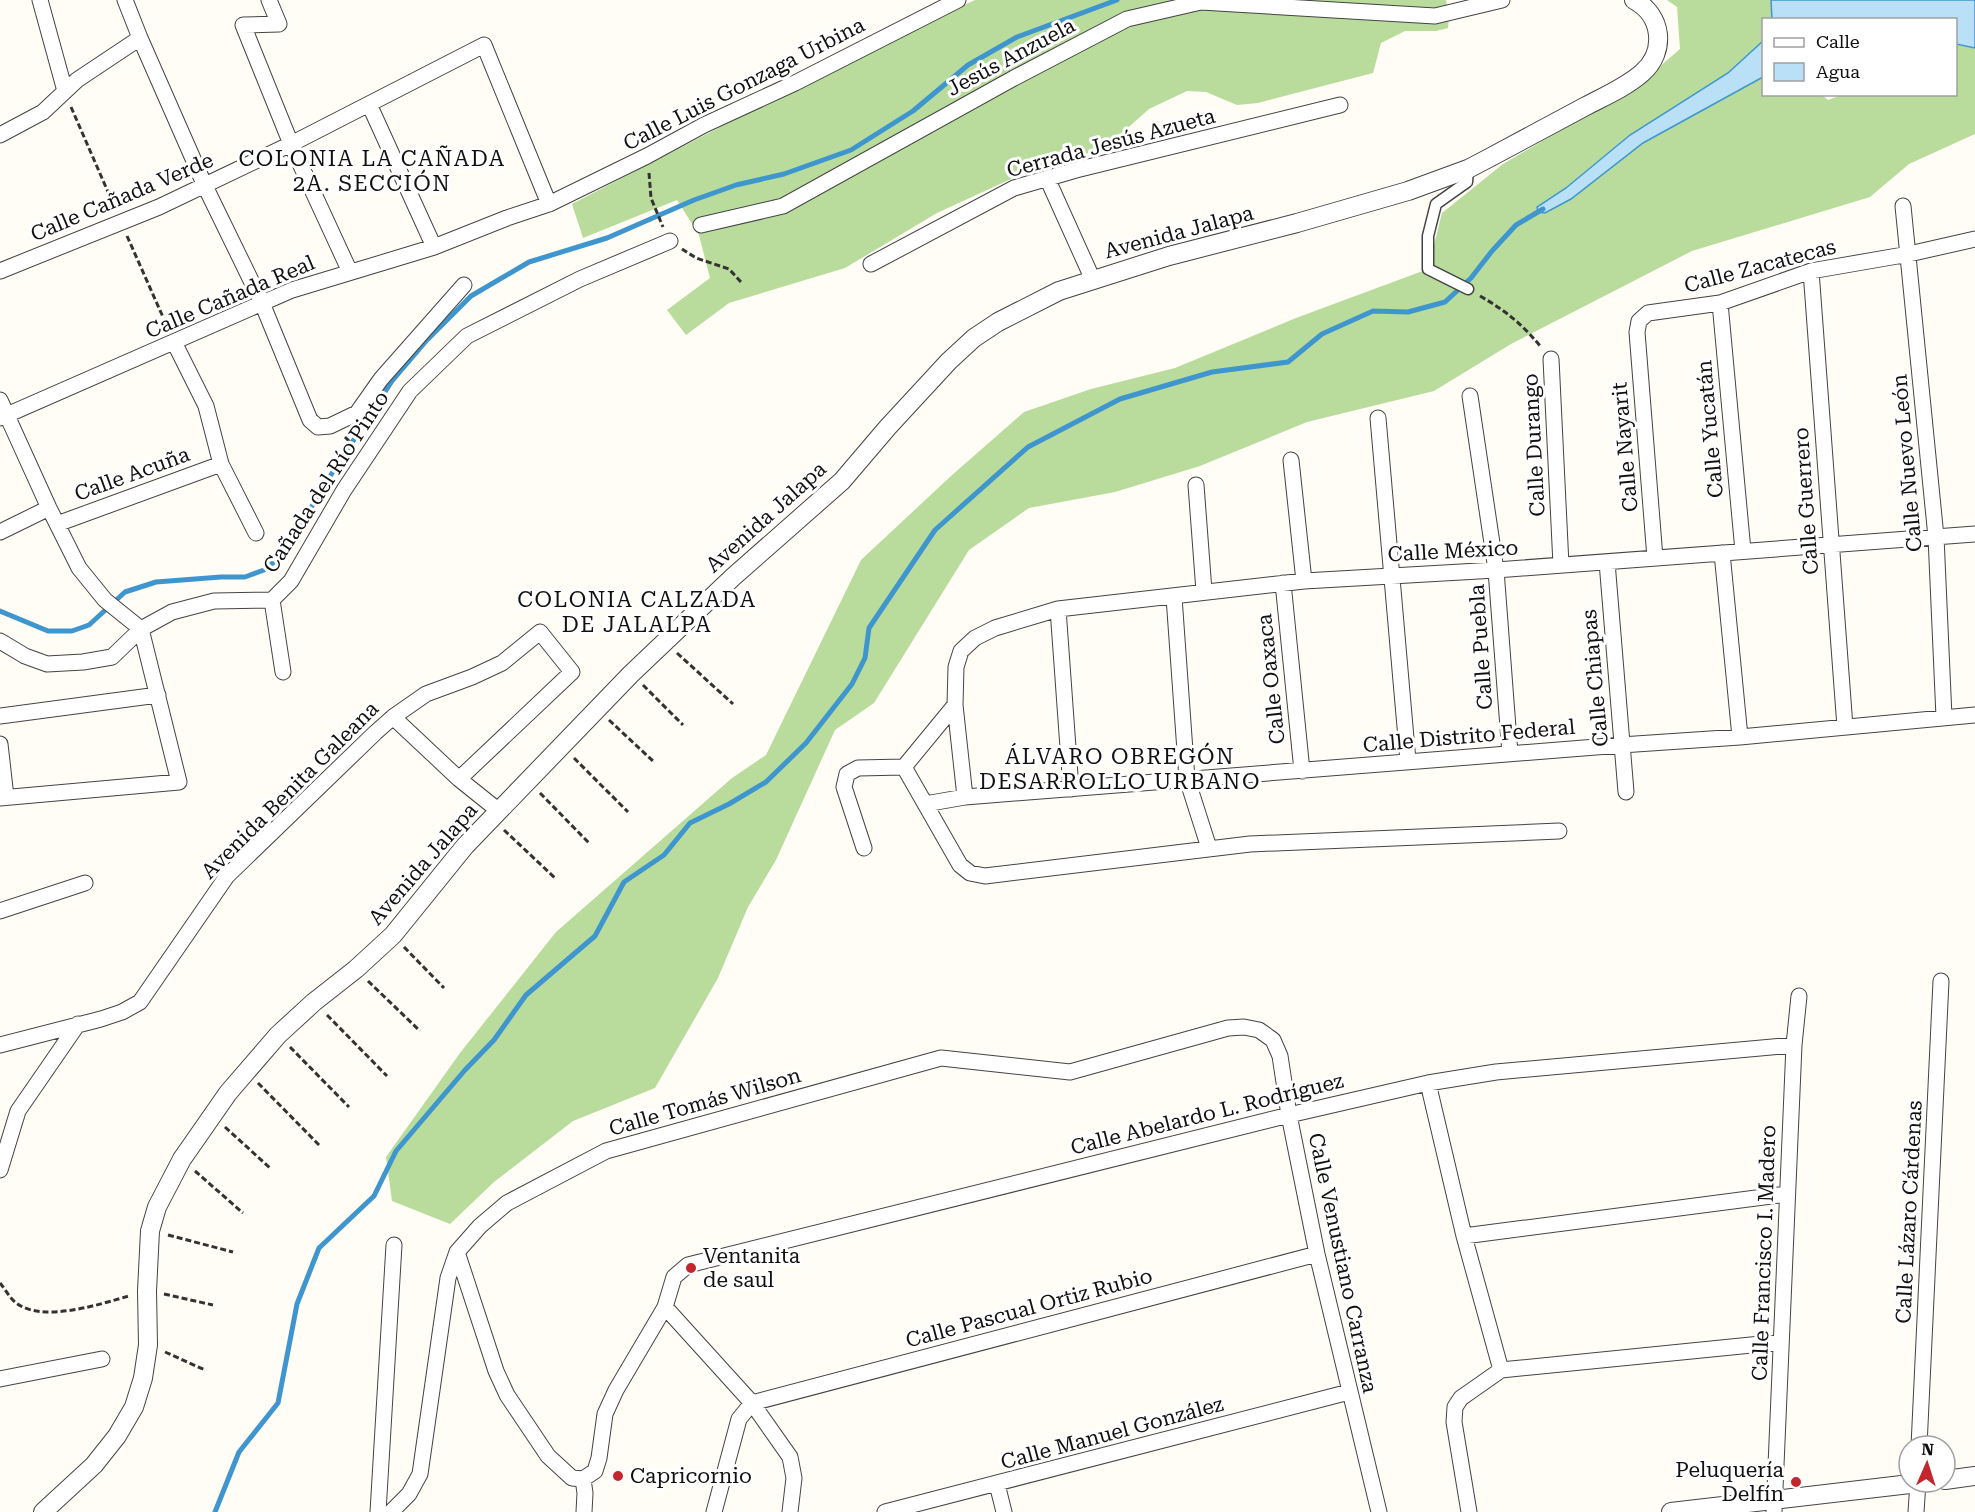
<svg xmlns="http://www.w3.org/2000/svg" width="1975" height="1512" viewBox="0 0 1975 1512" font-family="'Roboto Serif',serif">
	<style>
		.forest { fill: #b9dc9c }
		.water { fill: #b9e0f7; stroke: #3f96cf; stroke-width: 1.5 }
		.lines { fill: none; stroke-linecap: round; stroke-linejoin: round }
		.stream { stroke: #3f96cf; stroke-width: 5 }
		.pedestrian-casing { stroke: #444; stroke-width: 13 }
		.minor-casing { stroke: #444; stroke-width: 17 }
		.tertiary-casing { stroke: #444; stroke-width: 20 }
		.path { stroke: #333; stroke-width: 3; stroke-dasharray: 6 3; stroke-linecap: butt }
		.pedestrian { stroke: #fff; stroke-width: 10 }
		.minor { stroke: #fff; stroke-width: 15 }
		.tertiary { stroke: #fff; stroke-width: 18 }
		.poi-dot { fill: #c4262e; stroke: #fff; stroke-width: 2 }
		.labels { text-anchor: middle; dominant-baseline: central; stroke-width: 6; stroke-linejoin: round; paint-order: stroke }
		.street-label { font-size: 21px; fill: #111; stroke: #fff }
		.poi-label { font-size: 21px; fill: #111; stroke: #fff; text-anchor: start }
		.neighbourhood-label { font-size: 22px; letter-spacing: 1.5px; fill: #111; stroke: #fff }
	</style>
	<rect width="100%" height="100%" fill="#fffdf5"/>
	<!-- forest -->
	<path class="forest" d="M975 0H1446L1449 17 1448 28 1436 31H1405L1381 43 1373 73 1258 103 1237 105 1206 92 1187 91 1149 109 1104 149 1037 167 937 213 845 268 729 303 686 335 667 310 710 278 699 235 677 200 583 238 572 204 886 41Z
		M1667 0H1771L1772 19 1764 20 1763 41 1728 73 1630 135 1566 188 1537 207 1571 199 1643 143 1763 77 1764 94 1822 95 1828 100 1844 94H1956V44L1975 48V134L1909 164 1870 197 1692 251 1511 344 1434 391 1307 422 1200 466 1115 492 1029 508 969 550 874 703 835 730 776 860 748 907 718 978 655 1088 573 1121 494 1182 450 1224 392 1201 386 1157 460 1053 556 932 732 778 766 755 861 560 951 476 1024 412 1091 389 1175 368 1296 318 1428 269 1442 213 1503 164 1641 83 1680 49 1677 7Z"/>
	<!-- water -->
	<path class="water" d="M1771 0H1975V48L1956 44V20L1772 19Z
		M1763 41V77L1643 143 1571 199 1545 213 1538 212 1537 207 1566 188 1630 135 1728 73Z"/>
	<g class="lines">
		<!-- stream -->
		<path class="stream" d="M0 611 48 631H72L89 625 125 592 156 582 221 577H245L264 570 285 553 323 487 392 381 427 340 471 296 529 262 607 238 694 200 736 185 784 174 851 150 913 111 968 65 1017 37 1117 0
			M215 1512 239 1452 278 1403 297 1304 319 1248 374 1196 396 1151 465 1070 494 1040 526 995 595 936 624 882 664 855 690 823 729 804 766 782 806 743 852 684 865 658 869 628 935 530 1028 447 1120 399 1212 372 1288 362 1322 334 1373 311 1408 312 1445 302 1471 278 1492 251 1516 225 1543 209"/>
		<defs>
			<path id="pedestrian" d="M1468 169 1467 182 1436 204 1428 236V269L1468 289"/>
			<path id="minor" d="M40 0 65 91
				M125 0 140 38 205 186 262 303 310 420 318 427 330 426 357 413 381 379 464 285
				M269 0 279 24 243 25 291 144 350 272
				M369 104 434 247
				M0 135 43 112 77 80 140 38
				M1047 178 1093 280
				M1903 206 1936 537 1944 717
				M701 225 783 206 1014 78 1127 19 1201 2 1435 16 1502 0
				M871 264 1014 188 1076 170 1340 105
				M0 271 159 207 291 144 484 45 549 204
				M1811 271 1845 727
				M1720 303 1743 551
				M174 342 206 406 221 464 256 533
				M1551 359 1561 565
				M1470 396 1496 570 1510 754
				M0 400 49 508 79 568 105 600 141 629 179 782 0 798
				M0 418 292 290 434 247 507 218 549 204 647 156 704 125 795 83 958 0
				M1378 418 1408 761
				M1291 460 1304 581
				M1196 485 1204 591
				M57 524 221 464
				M0 532 49 508
				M1722 553 1740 737
				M1655 558 1637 332 1639 321 1648 313 1720 303 1811 271 1909 254 1975 239
				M1607 562 1626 792
				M1283 583 1302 771
				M1174 597 1187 779 1209 848
				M272 600 283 672
				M1058 609 1071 789
				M0 641 25 656 47 664 83 662 112 657 141 629 172 612 214 601 272 600 291 581 344 490 410 391 467 336 580 279 670 241
				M0 716 158 695
				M393 717 459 779 499 811
				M0 744 6 797
				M904 767 960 865 970 873 985 876 1250 844 1559 831
				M904 767 955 705
				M965 797 955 705 956 667 961 651 975 638 995 628 1058 609 1304 581 1496 570 1975 534
				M925 804 965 797 1621 745 1740 737 1975 715
				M864 848 844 787 847 774 858 768 904 767
				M0 911 85 883
				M0 1045 101 1019 122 1012 140 1002 227 876 375 733 393 717 426 694 472 677 502 663 540 632 572 672 459 779
				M1428 1083 1464 1236 1501 1370
				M0 1170 18 1111 78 1024
				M1464 1236 1787 1194
				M457 1252 496 1371 507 1395 548 1456 572 1478 583 1479 595 1471 599 1458 605 1414 616 1390 665 1307 674 1277 688 1265 1289 1115 1428 1083 1496 1072 1794 1045
				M665 1307 752 1403 790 1457 794 1478 790 1512
				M0 1379 102 1359
				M1919 1446 1941 981
				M583 1479 585 1493 584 1512
				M997 1484 1004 1512
				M378 1512 394 1245
				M391 1512 409 1494 420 1474 448 1278 457 1252 480 1226 507 1203 606 1151 941 1058 1070 1072 1228 1028 1244 1027 1259 1030 1273 1040 1280 1056 1289 1115 1317 1254 1379 1512
				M714 1512 739 1419 752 1403 1317 1254
				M885 1512 1349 1392
				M1469 1512 1454 1422 1455 1407 1461 1398 1501 1370 1781 1342
				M1774 1512 1794 1045 1799 996
				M1916 1512 1918 1482"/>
			<path id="tertiary" d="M1945 1480 1975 1476
				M43 1512 94 1465 117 1436 134 1407 143 1378 148 1345 147 1291 150 1231 157 1207 182 1159 228 1093 278 1035 314 1002 356 969 393 935 465 846 631 674 733 577 842 481 888 427 949 361 974 338 998 322 1059 291 1169 256 1297 223 1408 191 1468 169 1489 158C1521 141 1554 123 1586 106 1605 96 1626 87 1642 73 1667 51 1662 15 1634 0
				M1671 1512 1927 1482"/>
		</defs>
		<!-- pedestrian casing -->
		<use href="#pedestrian" class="pedestrian-casing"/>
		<!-- minor casing -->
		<use href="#minor" class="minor-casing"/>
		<!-- tertiary casing -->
		<use href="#tertiary" class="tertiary-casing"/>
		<!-- path -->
		<path class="path" d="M71 107 115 208
			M649 173 651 198 663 227
			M127 236 167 326
			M682 249 696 258 729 269 741 282
			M1480 296C1506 311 1522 324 1541 347
			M345 437 355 447
			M677 653 733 704
			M643 685 683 725
			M609 720 654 762
			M574 758 628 812
			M540 793 589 843
			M504 830 555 878
			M404 947 444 988
			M368 981 420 1031
			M327 1015 387 1076
			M290 1047 349 1107
			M258 1083 321 1147
			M225 1127 270 1168
			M195 1171 243 1213
			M168 1235 233 1252
			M0 1283C5 1289 9 1297 15 1302 41 1324 100 1304 129 1296
			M164 1294 213 1305
			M165 1352 205 1370"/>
		<!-- pedestrian -->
		<use href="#pedestrian" class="pedestrian"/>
		<!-- minor -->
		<use href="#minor" class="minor"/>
		<!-- tertiary -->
		<use href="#tertiary" class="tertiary"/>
	</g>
	<!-- markers -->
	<g class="poi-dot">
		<circle cx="691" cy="1268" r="6"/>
		<circle cx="618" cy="1476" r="6"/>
		<circle cx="1796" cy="1482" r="6"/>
	</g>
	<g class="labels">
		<!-- street labels -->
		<g class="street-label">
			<text transform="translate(1011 57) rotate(-28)">Jesús Anzuela</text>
			<text transform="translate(744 84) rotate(-27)">Calle Luis Gonzaga Urbina</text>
			<text transform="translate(1111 143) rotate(-15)">Cerrada Jesús Azueta</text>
			<text transform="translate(122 197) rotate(-23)">Calle Cañada Verde</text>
			<text transform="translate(1179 232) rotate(-15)">Avenida Jalapa</text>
			<text transform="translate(1760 266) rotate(-15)">Calle Zacatecas</text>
			<text transform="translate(230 297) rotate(-23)">Calle Cañada Real</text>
			<text transform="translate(1710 429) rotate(-95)">Calle Yucatán</text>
			<text transform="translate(1534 445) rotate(-93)">Calle Durango</text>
			<text transform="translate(1625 447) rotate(-95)">Calle Nayarit</text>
			<text transform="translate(1907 463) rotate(-95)">Calle Nuevo León</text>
			<text transform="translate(132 474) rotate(-20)">Calle Acuña</text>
			<text transform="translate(326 482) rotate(-57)">Cañada del Río Pinto</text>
			<text transform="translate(1806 501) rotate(-94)">Calle Guerrero</text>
			<text transform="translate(766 517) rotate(-42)">Avenida Jalapa</text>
			<text transform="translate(1453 551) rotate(-3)">Calle México</text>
			<text transform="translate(1481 647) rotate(-94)">Calle Puebla</text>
			<text transform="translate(1595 678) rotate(-95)">Calle Chiapas</text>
			<text transform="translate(1271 679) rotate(-96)">Calle Oaxaca</text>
			<text transform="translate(1469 736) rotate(-5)">Calle Distrito Federal</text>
			<text transform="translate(290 790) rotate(-45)">Avenida Benita Galeana</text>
			<text transform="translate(423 864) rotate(-49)">Avenida Jalapa</text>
			<text transform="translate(705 1102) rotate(-16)">Calle Tomás Wilson</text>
			<text transform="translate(1207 1114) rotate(-14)">Calle Abelardo L. Rodríguez</text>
			<text transform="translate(1909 1212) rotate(-87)">Calle Lázaro Cárdenas</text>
			<text transform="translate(1764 1253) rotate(-88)">Calle Francisco I. Madero</text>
			<text transform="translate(1343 1263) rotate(78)">Calle Venustiano Carranza</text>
			<text transform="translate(1029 1308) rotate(-15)">Calle Pascual Ortiz Rubio</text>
			<text transform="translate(1112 1433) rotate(-15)">Calle Manuel González</text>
		</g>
		<!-- poi labels -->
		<g class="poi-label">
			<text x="703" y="1256">Ventanita<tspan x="703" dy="24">de saul</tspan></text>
			<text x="1784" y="1470" text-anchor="end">Peluquería<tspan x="1784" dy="24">Delfín</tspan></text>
			<text x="630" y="1476">Capricornio</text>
		</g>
		<!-- neighbourhood labels -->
		<g class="neighbourhood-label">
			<text x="372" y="158">COLONIA LA CAÑADA<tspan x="372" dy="25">2A. SECCIÓN</tspan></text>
			<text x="637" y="599">COLONIA CALZADA<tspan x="637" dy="25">DE JALALPA</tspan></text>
			<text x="1120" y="756">ÁLVARO OBREGÓN<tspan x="1120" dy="25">DESARROLLO URBANO</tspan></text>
		</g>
	</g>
	<!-- legend -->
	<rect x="1762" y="18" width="195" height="78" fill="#ffffff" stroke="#a0a0a0" stroke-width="1.5"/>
	<rect x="1774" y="38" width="30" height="9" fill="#ffffff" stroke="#a0a0a0" stroke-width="1.5"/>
	<text x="1816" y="48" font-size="18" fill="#111111">Calle</text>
	<rect x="1774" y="63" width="30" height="18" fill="#b9e0f7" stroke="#a0a0a0" stroke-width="1.5"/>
	<text x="1816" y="78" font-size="18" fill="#111111">Agua</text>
	<!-- north arrow -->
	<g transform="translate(1927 1464) rotate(3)"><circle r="28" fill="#ffffff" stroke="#a0a0a0" stroke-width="1.5"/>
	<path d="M0-4.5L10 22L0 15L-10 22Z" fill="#c4262e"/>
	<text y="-9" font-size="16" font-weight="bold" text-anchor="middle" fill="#111111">N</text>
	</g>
</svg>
